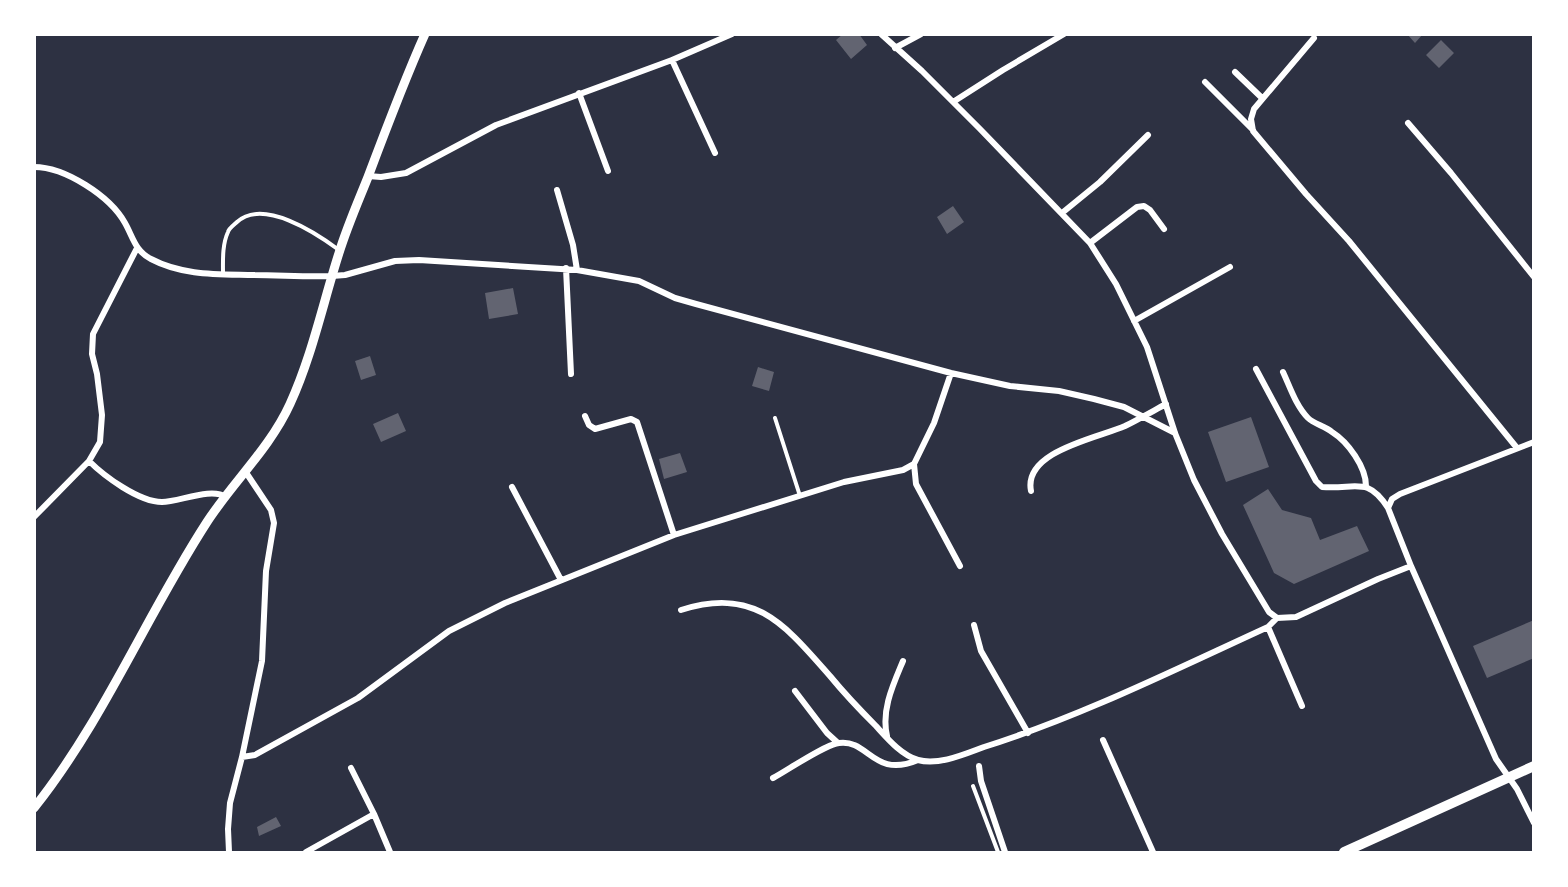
<svg xmlns="http://www.w3.org/2000/svg" width="1568" height="887" viewBox="0 0 1568 887" font-family="Lato,sans-serif">
	<style>
		.building { fill: #626471 }
		.lines { fill: none; stroke-linecap: round; stroke-linejoin: round }
		.service { stroke: #fff; stroke-width: 4 }
		.minor { stroke: #fff; stroke-width: 6 }
		.tertiary { stroke: #fff; stroke-width: 9 }
		.secondary { stroke: #fff; stroke-width: 10 }
	</style>
	<rect width="100%" height="100%" fill="#2d3142"/>
	<!-- building -->
	<path class="building" d="M843 34H859L867 45 851 59 836 40Z
		M1407 34H1423L1415 43Z
		M1441 40 1454 53 1439 68 1426 55Z
		M953 206 964 222 947 234 937 217Z
		M513 288 518 314 489 319 485 293Z
		M370 356 376 375 361 380 355 361Z
		M758 367 774 372 769 391 752 386Z
		M398 413 406 431 381 442 373 424Z
		M1251 417 1269 467 1226 482 1208 432Z
		M680 453 687 472 664 479 659 459Z
		M1268 489 1282 510 1311 518 1320 540 1357 526 1369 551 1294 584 1274 573 1243 505Z
		M1534 620V658L1487 678 1473 646Z
		M276 817 281 826 259 836 257 827Z"/>
	<g class="lines">
		<!-- service -->
		<path class="service" d="M223 274C223 261 222 245 228 232 229 228 234 225 237 222 263 198 316 233 339 250
			M775 418 800 496
			M973 786 998 852"/>
		<!-- minor -->
		<path class="minor" d="M881 34 922 71 980 129 1090 243 1116 284 1147 347 1175 433 1194 480 1222 534 1269 612 1277 618 1296 617 1378 579 1411 566 1496 759 1517 789 1534 823
			M1314 38 1254 109 1251 119 1253 131 1306 194 1349 241 1517 448
			M895 48 921 34
			M672 60 715 153
			M1235 72 1262 98
			M1205 82 1253 130
			M579 93 608 171
			M953 102 1003 70 1064 34
			M1408 123 1451 173 1534 277
			M34 167C65 167 110 196 125 223 133 237 135 251 151 259 183 276 219 274 254 275 280 275 306 277 332 276L345 275 395 261 419 260 577 270 639 281 675 298 696 304 951 373 1010 386 1059 391 1094 399 1124 407 1175 433
			M368 176 381 177 406 173 496 125 672 60 732 34
			M557 190 573 245 577 270
			M1062 213 1100 182 1148 135
			M1090 243 1137 207 1144 206 1150 210 1164 229
			M566 268 571 374
			M1134 321 1230 267
			M1256 369 1316 481 1322 487C1355 490 1367 475 1388 508
			M1283 372C1290 387 1296 406 1308 418 1314 424 1325 426 1332 432 1348 442 1366 467 1366 486
			M585 416 589 425 595 429 631 419 637 422 674 535
			M89 461C104 476 139 502 162 502 179 502 211 487 226 497
			M914 464 916 484 960 566
			M512 487 561 580
			M1031 491C1023 451 1098 438 1125 426 1139 419 1153 411 1166 404
			M34 517 89 461 100 442 102 415 97 374 92 354 93 334 137 248
			M1411 566 1388 508 1392 499 1400 494 1534 442
			M681 610C755 586 785 625 830 676 844 693 860 710 876 726 887 738 901 755 918 760 938 766 965 754 984 747 1082 716 1174 670 1268 627L1277 618
			M974 625 981 651 1028 733
			M1268 627 1302 706
			M795 691 827 733 838 743
			M887 736C881 710 893 685 903 661
			M1103 740 1153 852
			M242 757 255 755 358 698 449 631 505 603 674 535 844 482 903 470 914 464 934 423 951 373
			M979 766 981 781 1005 852
			M351 768 374 814 390 852
			M773 778C788 770 824 745 839 743 869 739 873 779 918 760
			M229 852 228 829 230 803 242 757 262 661 266 571 274 523 271 510 245 471
			M306 852 374 814"/>
		<!-- tertiary -->
		<path class="tertiary" d="M34 808C104 720 146 616 207 522 233 482 270 448 290 404 312 356 323 303 339 253 347 227 358 202 368 177 386 129 404 81 425 34"/>
		<!-- secondary -->
		<path class="secondary" d="M1344 852 1534 766"/>
	</g>
	<!-- border -->
	<rect width="1568" height="887" fill="none" stroke="#ffffff" stroke-width="72"/>
</svg>
